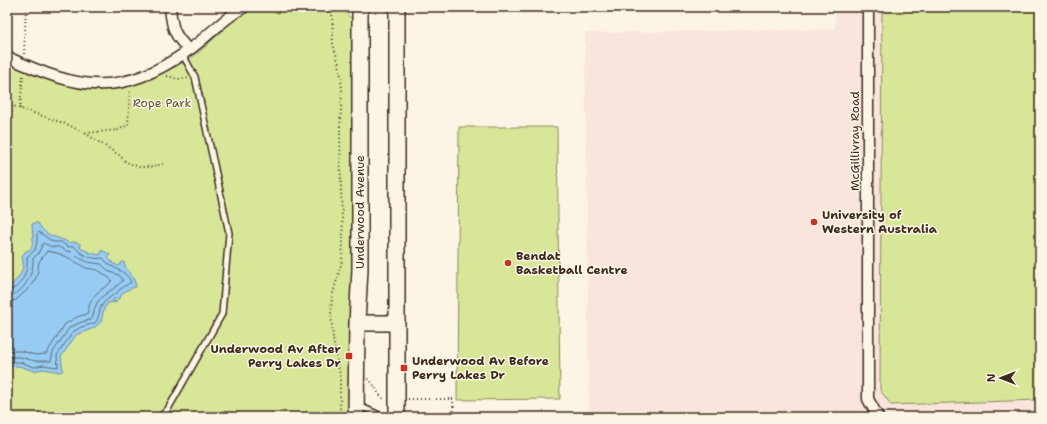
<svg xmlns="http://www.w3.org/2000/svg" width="1047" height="424" viewBox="0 0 1047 424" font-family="'Shantell Sans',sans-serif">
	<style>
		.built { fill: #fae4de }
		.green { fill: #d8e698; stroke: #8a885b }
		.water { fill: #96ccf4; stroke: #728b9e }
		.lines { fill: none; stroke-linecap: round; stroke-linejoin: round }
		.shore { stroke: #5f6b74; stroke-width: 1 }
		.service-casing { stroke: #3b2a1e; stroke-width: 8 }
		.minor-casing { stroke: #3b2a1e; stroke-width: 13 }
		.secondary-casing { stroke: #3b2a1e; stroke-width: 18 }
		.path { stroke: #3b2a1e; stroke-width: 2; stroke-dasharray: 1 3; stroke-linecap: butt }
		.service { stroke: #fcf5e5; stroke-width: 5 }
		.minor { stroke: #fcf5e5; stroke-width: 10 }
		.secondary { stroke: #fcf5e5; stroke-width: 15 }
		.poi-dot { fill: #c8321e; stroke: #fcf5e5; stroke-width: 1.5 }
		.labels { text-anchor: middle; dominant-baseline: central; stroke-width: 3; stroke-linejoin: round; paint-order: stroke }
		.park-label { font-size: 12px; fill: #5a5036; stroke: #fcf5e5 }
		.street-label { font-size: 12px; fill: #3b2a1e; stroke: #fcf5e5 }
		.poi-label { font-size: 12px; font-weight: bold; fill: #3b2a1e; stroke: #fcf5e5; text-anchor: start }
	</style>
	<rect width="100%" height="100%" fill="#fcf5e5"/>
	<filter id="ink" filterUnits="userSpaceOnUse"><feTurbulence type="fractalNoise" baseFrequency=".025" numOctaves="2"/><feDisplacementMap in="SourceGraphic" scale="8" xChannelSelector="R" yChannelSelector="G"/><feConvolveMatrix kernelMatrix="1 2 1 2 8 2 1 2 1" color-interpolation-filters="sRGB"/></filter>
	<g filter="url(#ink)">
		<!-- built -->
		<path class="built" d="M836 7H1040V417H686L685 411H589L585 33 835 29Z"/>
		<!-- green -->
		<path class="green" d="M260 7H315L343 10 352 19 354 28V240L348 386 349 417H7V64L18 68C40 75 62 84 85 89 117 96 174 71 199 52 218 36 235 14 260 7Z
			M882 7H1040V400L891 405 880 390Z
			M459 127H557L560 399 457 400Z"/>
		<!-- water -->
		<path class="water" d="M34 223H38C48 240 55 234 69 243 74 241 76 242 80 244V248L91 253 100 255 102 250 110 255 108 258 114 264 119 266 122 262H124C126 272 135 276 136 287 128 289 123 291 119 299H113V301L117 302 108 303 104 309 101 322 94 328 76 335 61 357 63 370 61 372 43 369 34 371 19 366 7 367V288C18 280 26 270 22 256L26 251 31 249 33 241 32 224Z"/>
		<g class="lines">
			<!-- shore -->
			<path class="shore" d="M7 291C22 289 29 269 27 257L35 250 37 242V234L39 232 53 242H61L68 247 74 246C81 255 91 260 103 258 112 271 125 268 131 282L119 290 116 294C112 295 111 297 108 299 96 308 102 314 95 323L81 327 73 332 57 355 58 367 43 365 34 367 20 362H7
				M7 296C24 295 34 273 33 258L38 254 43 243 52 247H59L66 251 72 252 76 256 88 262 101 264 110 272 119 275 123 280C116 289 103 293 97 303 94 308 94 314 92 319L79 323 69 328 53 352 51 361H35L20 357H7
				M7 302 16 300 29 288 37 276 39 262 47 251 57 253 69 258 86 268 98 270 112 280C109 286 102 288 97 293 90 300 89 306 87 314L77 317 65 324 46 354 36 355 21 351H7"/>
			<defs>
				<path id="service" d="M359 406 384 417
					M160 417 168 409 222 314 229 233 195 77 183 55"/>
				<path id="minor" d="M170 7C172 29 174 35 189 50
					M868 7V399L878 417
					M7 8V7
					M7 57C80 90 120 99 189 50 208 37 224 17 245 7"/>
				<path id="secondary" d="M397 7V417
					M357 323H397
					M356 417 357 323 360 269V7"/>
			</defs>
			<!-- service casing -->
			<use href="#service" class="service-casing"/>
			<!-- minor casing -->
			<use href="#minor" class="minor-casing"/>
			<!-- secondary casing -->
			<use href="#secondary" class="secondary-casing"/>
			<!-- path -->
			<path class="path" d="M332 7 333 44 340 68 342 90 340 130 341 190 343 240 342 261 332 297 331 312 333 339 340 376V417
				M24 54 26 7
				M167 76 178 79 188 78
				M7 104 66 124 85 133 118 130 128 125 130 89
				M20 109 23 74
				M85 133 119 155 126 162 139 167H152L163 164
				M368 379C375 384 377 394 384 399
				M408 399H453L454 417"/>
			<!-- service -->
			<use href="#service" class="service"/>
			<!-- minor -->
			<use href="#minor" class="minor"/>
			<!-- secondary -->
			<use href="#secondary" class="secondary"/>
		</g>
	</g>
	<!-- markers -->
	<g class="poi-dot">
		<circle cx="814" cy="222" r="4"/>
		<circle cx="508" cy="263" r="4"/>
		<rect x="345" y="352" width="8" height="8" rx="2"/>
		<rect x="400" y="364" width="8" height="8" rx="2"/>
	</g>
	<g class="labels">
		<!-- park labels -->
		<g class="park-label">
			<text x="162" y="103">Rope Park</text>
		</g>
		<!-- street labels -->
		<g class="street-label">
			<text transform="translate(855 141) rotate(-90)">McGillivray Road</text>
			<text transform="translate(360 212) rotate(-90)">Underwood Avenue</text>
		</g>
		<!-- poi labels -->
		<g class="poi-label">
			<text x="822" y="215">University of<tspan x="822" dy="14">Western Australia</tspan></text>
			<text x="516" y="256">Bendat<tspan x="516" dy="14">Basketball Centre</tspan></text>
			<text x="341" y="349" text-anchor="end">Underwood Av After<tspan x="341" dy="14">Perry Lakes Dr</tspan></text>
			<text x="412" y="361">Underwood Av Before<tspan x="412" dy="14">Perry Lakes Dr</tspan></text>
		</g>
	</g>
	<!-- margin -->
	<rect width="1047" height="424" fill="none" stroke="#fcf5e5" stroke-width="24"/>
	<rect x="12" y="12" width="1023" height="400" fill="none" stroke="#3b2a1e" stroke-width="1.5" filter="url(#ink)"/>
	<!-- north arrow -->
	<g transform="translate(1001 378) rotate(270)" stroke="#fcf5e5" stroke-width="3" paint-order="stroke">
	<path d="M0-3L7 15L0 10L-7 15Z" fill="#3b2a1e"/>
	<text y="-6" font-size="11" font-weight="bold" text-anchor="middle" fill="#3b2a1e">N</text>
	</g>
</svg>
